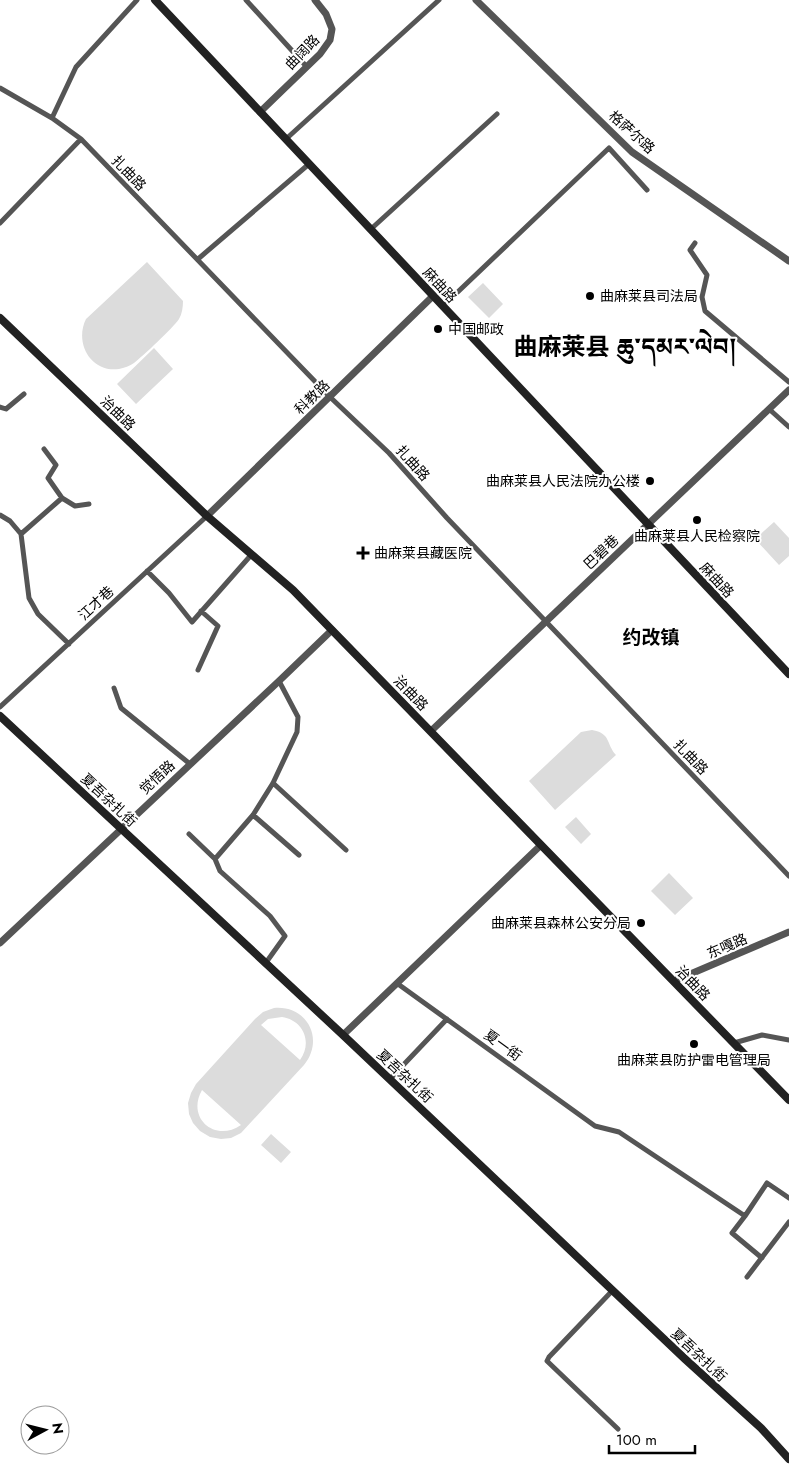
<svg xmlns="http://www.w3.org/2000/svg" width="789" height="1475" viewBox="0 0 789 1475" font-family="Jost,'Noto Sans SC','Noto Serif Tibetan',sans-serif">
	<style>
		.green { fill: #dcdcdc; fill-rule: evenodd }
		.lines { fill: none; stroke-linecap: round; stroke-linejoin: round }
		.minor { stroke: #555; stroke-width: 5 }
		.tertiary { stroke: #555; stroke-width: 7 }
		.secondary { stroke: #222; stroke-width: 8 }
		.poi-dot { fill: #000; stroke: #fff; stroke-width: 2 }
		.labels { text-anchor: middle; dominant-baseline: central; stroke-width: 4; stroke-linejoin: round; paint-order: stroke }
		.street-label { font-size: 14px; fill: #000; stroke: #fff }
		.poi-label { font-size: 14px; fill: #000; stroke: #fff; text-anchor: start }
		.district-label { font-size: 19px; font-weight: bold; fill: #000; stroke: #fff }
		.town-label { font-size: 24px; font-weight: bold; fill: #000; stroke: #fff }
	</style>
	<rect width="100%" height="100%" fill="#fff"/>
	<!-- green -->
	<path class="green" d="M147 262 183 301C183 307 182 314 179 319 173 328 143 356 134 363 130 366 124 368 119 369 91 373 74 343 86 319Z
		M483 283 503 304 489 318 468 297Z
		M154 348 173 369 136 404 117 384Z
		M774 522 789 538V556L779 565 755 539Z
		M592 730C611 733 606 744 616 755L555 810 529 781 581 732Z
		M576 817 591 834 581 844 565 827Z
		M669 873 693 898 675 915 651 891Z
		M274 1008C307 1005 325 1039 304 1065L241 1133 231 1138 221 1139 210 1137 200 1131 193 1123 189 1114 188 1103 191 1093 196 1084 255 1019 263 1012ZM282 1017C303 1020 313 1042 300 1060L261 1025 268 1019ZM202 1090 241 1125C215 1143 186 1118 202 1090Z
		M271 1134 291 1152 281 1163 261 1145Z"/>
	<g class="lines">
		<!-- minor -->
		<path class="minor" d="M246 0 306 66
			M0 88 52 118 81 139 330 397 389 453 447 518 789 876
			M52 118 76 67 137 0
			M286 139 439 0
			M0 223 81 139
			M371 229 497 114
			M695 243 690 250 707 275 702 297 705 311 789 382
			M198 259 309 164
			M443 306 609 148 647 190
			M0 407 6 409 24 394
			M769 409 789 427
			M62 498 75 506 89 504
			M0 515 10 521 21 534 29 598 38 614 69 644
			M21 534 62 498 48 478 56 465 44 449
			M147 571 169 593 192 622 252 554
			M198 670 218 626 201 611
			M114 688 121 708 190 764
			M0 707 207 516
			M273 783 346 850
			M253 815 299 855
			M189 834 215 859
			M265 964 285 936 270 916 220 871 215 859 253 815 273 783 297 732 298 717 279 681
			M398 984 595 1126 619 1132 745 1216 767 1183 789 1198
			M734 1043 762 1035 789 1040
			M390 1079 447 1019
			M745 1216 732 1233 762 1258
			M747 1277 789 1222
			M613 1290 549 1357 547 1361 618 1429"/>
		<!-- tertiary -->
		<path class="tertiary" d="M476 0 632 152 789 261
			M260 112 320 54 330 40 332 29 326 14 315 0
			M207 516 433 296
			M431 731 789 390
			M0 943 279 681 332 630
			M674 981 789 932
			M343 1035 541 845"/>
		<!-- secondary -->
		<path class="secondary" d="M155 0 789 674
			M0 318 207 516 293 590 789 1100
			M0 716 343 1035 685 1359 761 1428 789 1459"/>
	</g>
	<!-- markers -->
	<g class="poi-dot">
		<circle cx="590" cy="296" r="5"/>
		<circle cx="438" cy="329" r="5"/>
		<circle cx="650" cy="481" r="5"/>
		<circle cx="697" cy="520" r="5"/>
		<path d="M360.5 545.5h5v5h5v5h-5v5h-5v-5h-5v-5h5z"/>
		<circle cx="641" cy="923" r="5"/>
		<circle cx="694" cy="1044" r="5"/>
	</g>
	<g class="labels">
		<!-- street labels -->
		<g class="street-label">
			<text transform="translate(302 52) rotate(-46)">曲阔路</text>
			<text transform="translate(632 132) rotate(42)">格萨尔路</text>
			<text transform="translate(129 173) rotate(46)">扎曲路</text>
			<text transform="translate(440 285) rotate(47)">麻曲路</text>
			<text transform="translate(312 397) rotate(-44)">科教路</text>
			<text transform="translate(118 413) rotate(44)">治曲路</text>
			<text transform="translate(413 463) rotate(48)">扎曲路</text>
			<text transform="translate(601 552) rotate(-44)">巴碧巷</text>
			<text transform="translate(717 580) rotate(47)">麻曲路</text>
			<text transform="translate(96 603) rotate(-43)">江才巷</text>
			<text transform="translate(411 693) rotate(46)">治曲路</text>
			<text transform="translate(691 757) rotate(46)">扎曲路</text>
			<text transform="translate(157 777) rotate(-43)">觉悟路</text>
			<text transform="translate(109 800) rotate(43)">夏吾杂扎街</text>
			<text transform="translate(727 946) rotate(-23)">东嘎路</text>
			<text transform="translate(693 983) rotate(46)">治曲路</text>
			<text transform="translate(503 1045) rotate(36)">夏一街</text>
			<text transform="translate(405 1076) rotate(43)">夏吾杂扎街</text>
			<text transform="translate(699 1355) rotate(43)">夏吾杂扎街</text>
		</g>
		<!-- poi labels -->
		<g class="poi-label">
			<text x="600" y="296">曲麻莱县司法局</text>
			<text x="448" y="329">中国邮政</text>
			<text x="640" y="481" text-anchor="end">曲麻莱县人民法院办公楼</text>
			<text x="697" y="536" text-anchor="middle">曲麻莱县人民检察院</text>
			<text x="374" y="553">曲麻莱县藏医院</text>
			<text x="631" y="923" text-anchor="end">曲麻莱县森林公安分局</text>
			<text x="694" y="1060" text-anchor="middle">曲麻莱县防护雷电管理局</text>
		</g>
		<!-- district labels -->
		<g class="district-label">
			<text x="651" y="637">约改镇</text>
		</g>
		<!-- town labels -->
		<g class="town-label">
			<text x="625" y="346">曲麻莱县 ཆུ་དམར་ལེབ།</text>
		</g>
	</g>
	<!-- north arrow -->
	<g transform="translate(45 1430) rotate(83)"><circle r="24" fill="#ffffff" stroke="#999999"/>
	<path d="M0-4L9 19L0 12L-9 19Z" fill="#000000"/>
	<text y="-8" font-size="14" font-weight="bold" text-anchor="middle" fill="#000000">N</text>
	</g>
	<!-- scale -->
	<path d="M609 1445v8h86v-8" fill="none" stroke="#000000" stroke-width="2.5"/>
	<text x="616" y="1445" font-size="15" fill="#000000" stroke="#ffffff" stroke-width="4" paint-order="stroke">100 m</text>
</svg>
